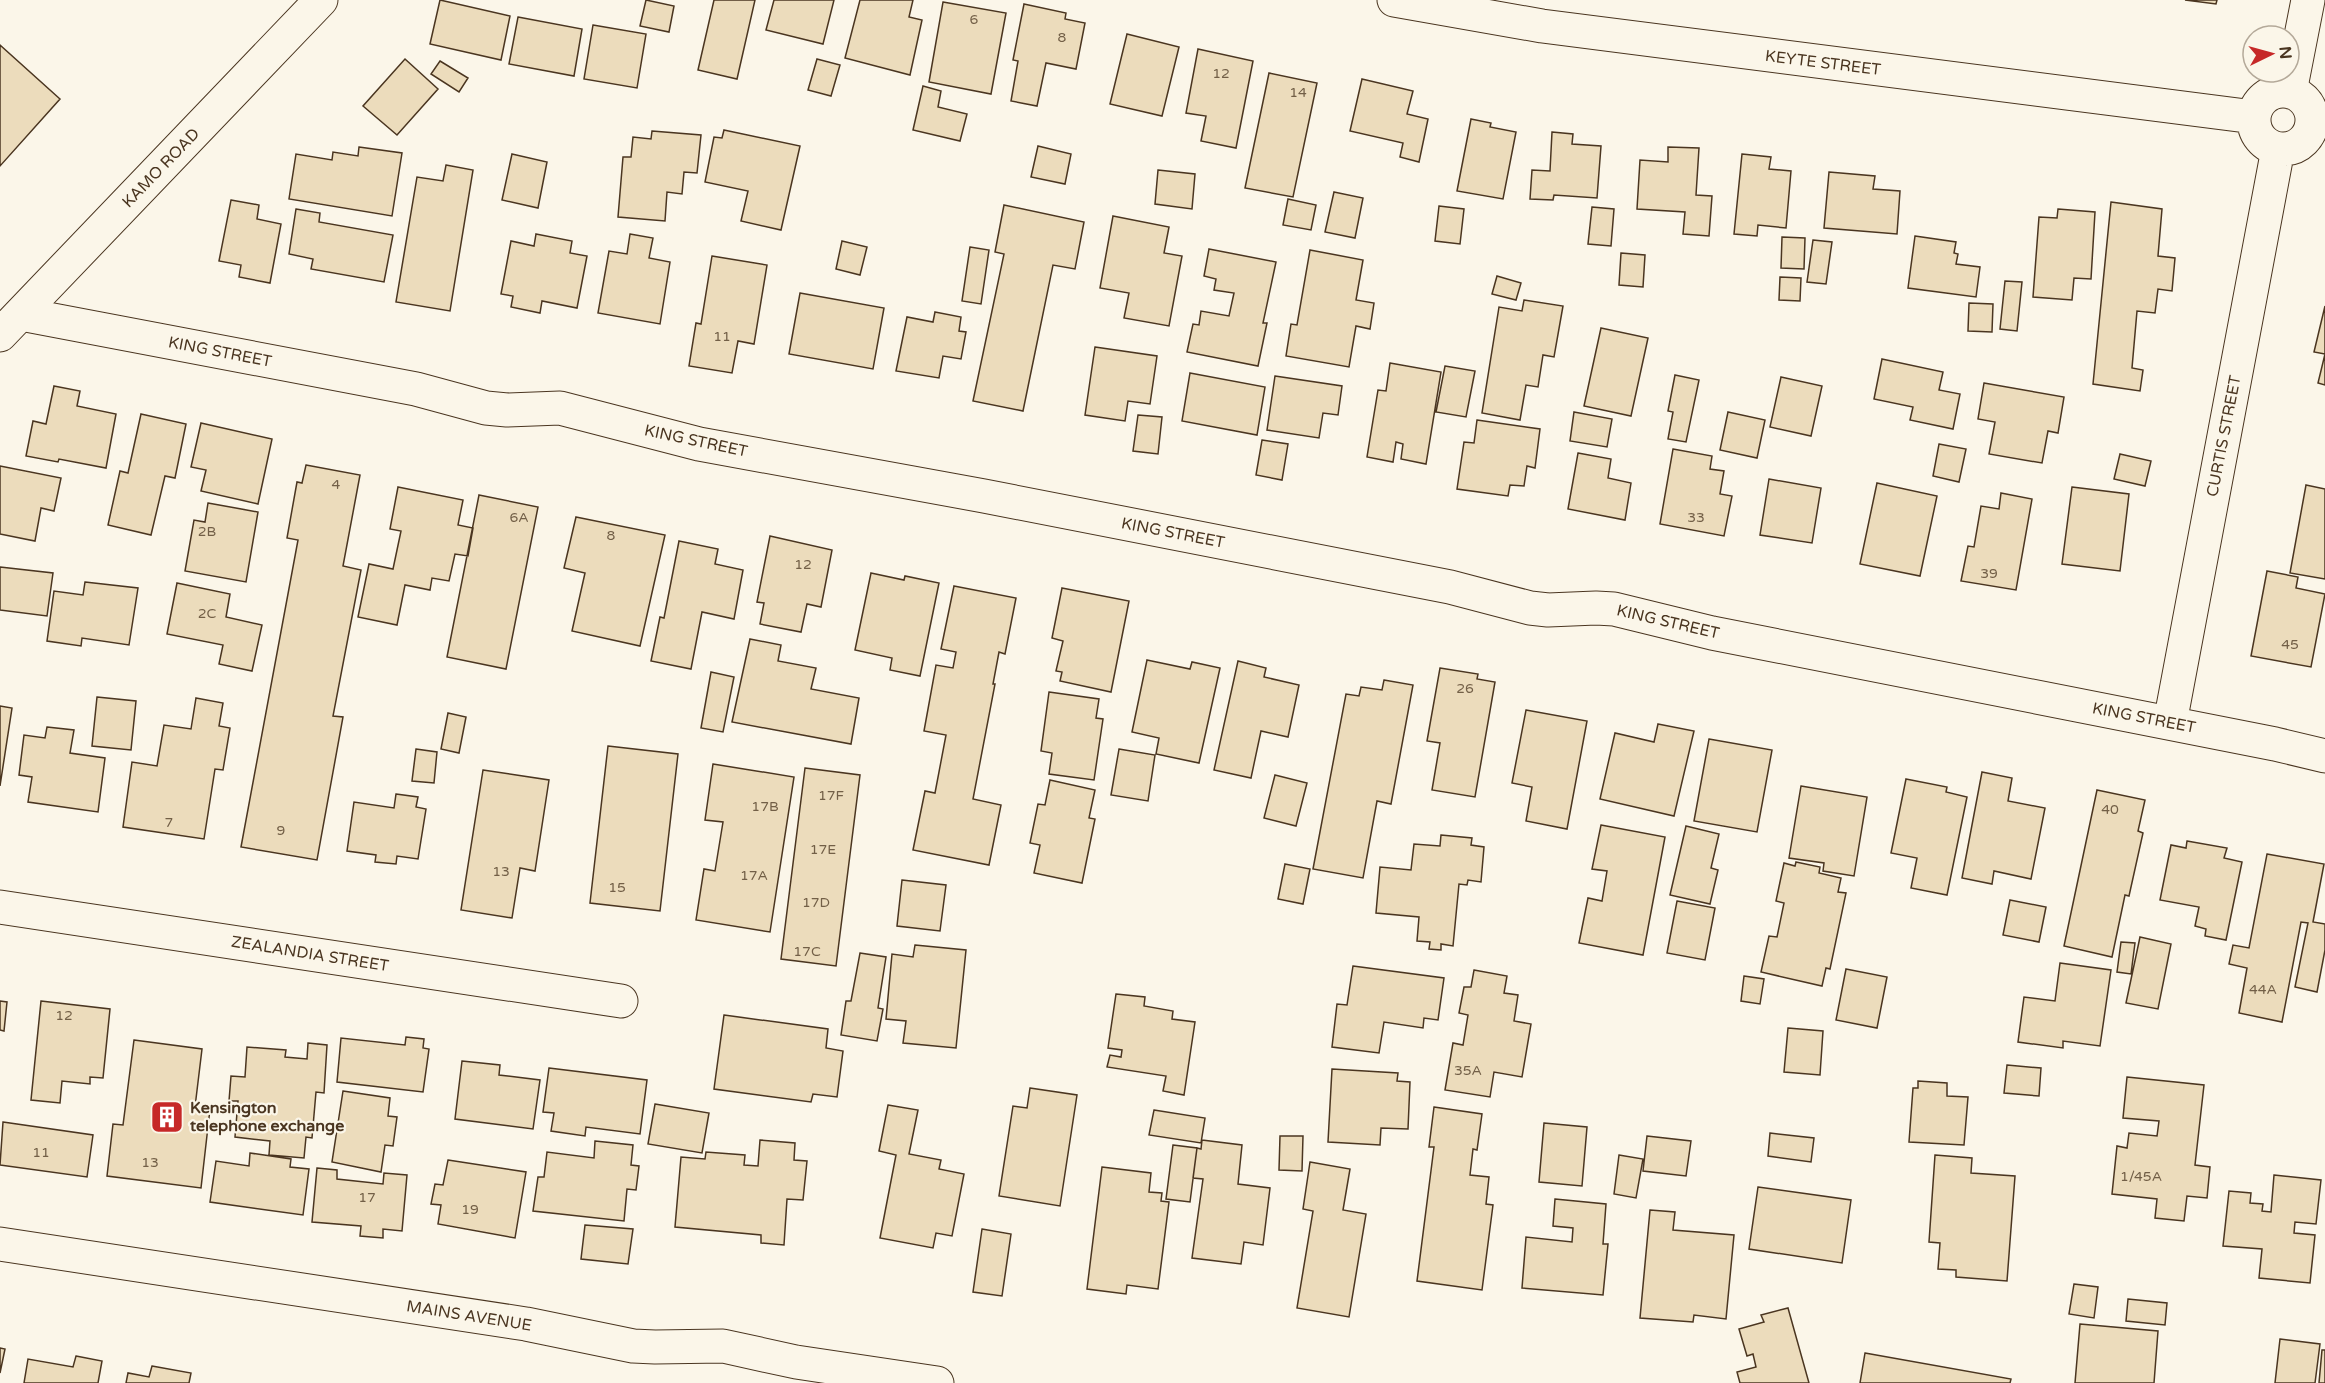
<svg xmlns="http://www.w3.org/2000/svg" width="2325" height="1383" viewBox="0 0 2325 1383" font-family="'Varela Round',sans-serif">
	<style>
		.building { fill: #ecdcbc; stroke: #4a3520; stroke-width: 1.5 }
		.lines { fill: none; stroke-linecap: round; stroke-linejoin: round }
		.minor-casing { stroke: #4a3520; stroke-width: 35 }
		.major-casing { stroke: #4a3520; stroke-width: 35 }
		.minor { stroke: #fbf6e9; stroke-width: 33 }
		.major { stroke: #fbf6e9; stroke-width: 33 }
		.labels { text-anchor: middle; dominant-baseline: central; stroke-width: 4.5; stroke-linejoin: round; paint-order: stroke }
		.number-label { font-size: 14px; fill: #725f47 }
		.street-label { font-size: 16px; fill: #4a3520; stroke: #fbf6e9 }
		.poi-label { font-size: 16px; font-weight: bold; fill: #4a3520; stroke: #fbf6e9; text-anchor: start }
	</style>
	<rect width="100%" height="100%" fill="#fbf6e9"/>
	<!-- building -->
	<path class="building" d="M440 0 510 16 501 60 430 44Z
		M646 0 674 6 669 32 640 26Z
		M714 0H755L737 79 698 70Z
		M774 0H834L823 44 766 30Z
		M860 0H913L909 17 922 20 910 75 845 58Z
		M2185 0H2217L2216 4Z
		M943 2 1006 13 991 94 929 82Z
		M1024 4 1066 13 1065 19 1085 23 1076 69 1046 63 1037 106 1011 101 1018 61 1013 60Z
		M518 17 582 29 574 76 509 64Z
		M593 25 646 34 637 88 584 79Z
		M1127 34 1179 47 1162 116 1110 104Z
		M0 45 60 99 0 166Z
		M1198 49 1253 61 1236 148 1201 141 1206 116 1186 113Z
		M405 59 438 89 397 135 363 106Z
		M817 59 840 65 831 96 808 90Z
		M440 61 468 78 459 92 431 74Z
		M1269 73 1317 83 1293 197 1245 188Z
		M1362 79 1413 91 1407 114 1428 119 1419 162 1400 157 1403 143 1350 131Z
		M923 86 941 91 938 107 967 114 960 141 913 130Z
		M1471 119 1491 123 1490 127 1516 132 1503 199 1457 191Z
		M724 130 800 146 781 230 741 221 748 191 705 182 714 137 722 138Z
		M652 131 701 135 697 173 684 172 682 194 667 192 665 221 618 217 623 157H631L633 137 651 139Z
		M1552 132 1573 134 1572 144 1601 146 1597 198 1554 195 1553 200 1530 199 1532 170 1550 171Z
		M1038 146 1071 154 1065 184 1031 177Z
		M359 147 402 153 392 216 289 199 296 154 332 160 333 152 358 156Z
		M1668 147 1699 148 1696 195 1712 196 1709 236 1683 234 1685 212 1637 209 1640 160 1668 162Z
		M512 154 547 162 538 208 502 200Z
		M1742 154 1771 157 1769 169 1791 171 1786 228 1758 225 1757 236 1734 234Z
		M446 165 473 170 450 311 396 302 417 177 443 181Z
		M1158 170 1195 174 1192 209 1155 204Z
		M1829 172 1875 176 1873 189 1900 191 1897 234 1824 228Z
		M1334 192 1363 198 1355 238 1325 232Z
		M1288 199 1316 205 1311 230 1283 225Z
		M231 200 259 205 257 219 281 224 270 283 239 277 241 265 219 261Z
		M2111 202 2162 209 2158 256 2175 258 2172 291 2158 289 2155 313 2137 311 2132 368 2143 370 2140 391 2093 384Z
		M1004 205 1084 222 1075 269 1053 265 1023 411 973 401 1004 254 995 252Z
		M1439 206 1464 209 1460 244 1435 241Z
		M1592 207 1614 209 1611 246 1588 244Z
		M296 209 320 213 319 222 393 235 384 282 311 269 313 259 289 254Z
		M2058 209 2095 212 2091 279 2074 278 2072 300 2033 297 2039 217 2057 218Z
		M1113 216 1169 227 1164 253 1182 256 1169 326 1124 318 1129 293 1100 288Z
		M536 234 572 241 570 253 587 256 577 308 542 301 540 313 511 307 513 296 501 294 511 241 534 246Z
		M630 234 653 238 649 258 670 262 660 324 598 313 609 251 627 254Z
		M1915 236 1956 242 1954 253 1958 254 1956 264 1980 267 1976 297 1908 288Z
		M1782 237 1805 238 1804 269 1781 268Z
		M1813 240 1832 242 1826 284 1807 282Z
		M842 241 867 247 860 275 836 269Z
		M970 247 989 250 981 304 962 301Z
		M1209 249 1276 262 1263 323H1267L1258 366 1187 352 1193 324 1199 325 1201 311 1229 316 1234 293 1214 290 1216 279 1204 276Z
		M1310 250 1363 260 1356 300 1374 303 1370 329 1356 326 1349 367 1286 356 1291 324 1297 325Z
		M1621 253 1645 255 1643 287 1619 285Z
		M712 256 767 265 754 344 738 341 732 373 689 366 696 323 701 324Z
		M1497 276 1521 283 1516 300 1492 294Z
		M1780 277 1801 278 1800 301 1779 300Z
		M2005 281 2022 282 2017 331 2000 329Z
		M800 293 884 308 873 369 789 354Z
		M1524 300 1563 306 1554 357 1543 355 1538 387 1526 385 1520 420 1482 413 1499 307 1522 311Z
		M1969 303 1993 304 1992 332 1968 331Z
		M2325 306V385L2318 383 2325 354 2314 352Z
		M935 312 961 317 959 331 966 332 961 359 943 356 939 378 896 371 907 317 933 322Z
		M1601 328 1648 338 1631 416 1584 406Z
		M1095 347 1157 356 1150 404 1128 401 1125 421 1085 415Z
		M1882 359 1943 372 1939 390 1960 394 1953 429 1910 420 1913 407 1874 399Z
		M1390 363 1441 372 1426 464 1401 459 1403 444 1396 442 1393 462 1367 457 1378 390 1386 391Z
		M1445 366 1475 371 1466 417 1436 412Z
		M1190 373 1265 387 1257 435 1182 421Z
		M1675 375 1699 380 1686 442 1668 439 1673 412 1668 411Z
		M1275 376 1342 386 1338 415 1323 413 1319 438 1267 430Z
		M1781 377 1822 386 1811 436 1770 427Z
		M1984 383 2064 397 2058 433 2048 431 2042 463 1989 454 1995 422 1978 419Z
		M54 386 80 391 77 406 116 414 106 468 59 459 58 462 26 456 33 421 46 424Z
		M1574 412 1612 419 1607 447 1570 441Z
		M1728 412 1765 420 1757 458 1720 450Z
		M141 414 186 424 175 478 165 476 151 535 108 525 120 471 128 473Z
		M1138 415 1162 417 1158 454 1133 451Z
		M1477 420 1540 429 1535 468 1527 466 1524 486 1510 485 1508 496 1457 489 1464 442 1474 443Z
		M201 423 272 439 258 504 201 491 206 470 191 467Z
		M1262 440 1288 444 1282 480 1256 475Z
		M1939 444 1966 449 1959 482 1933 476Z
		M1673 449 1712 456 1710 469 1724 471 1720 494 1732 496 1724 536 1660 524Z
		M1578 453 1611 459 1608 478 1631 483 1625 520 1568 509Z
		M2120 454 2151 461 2145 486 2114 479Z
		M306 465 360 475 343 566 361 570 333 716 343 717 317 860 241 847 298 540 287 538 297 482 302 483Z
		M0 466 61 478 54 511 41 508 35 541 0 534Z
		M1769 479 1821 488 1812 543 1760 535Z
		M1877 483 1937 496 1920 576 1860 564Z
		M2306 485 2325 489V579L2290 573Z
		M398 487 463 500 458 525 473 528 468 556 455 554 449 581 432 578 430 590 405 585 397 625 358 617 369 564 393 569 401 531 390 529Z
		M2072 487 2129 494 2120 571 2062 564Z
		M2001 493 2032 499 2016 590 1961 581 1968 546 1974 547 1981 506 1999 509Z
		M479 495 538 507 506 669 447 657Z
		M208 503 258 512 246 582 185 571 194 520 205 522Z
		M576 517 665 535 640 646 572 631 585 573 564 568Z
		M770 536 832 550 821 607 807 604 801 632 760 624 764 603 757 602Z
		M679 541 718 549 715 564 743 570 734 619 702 612 691 669 651 661 660 617 664 618Z
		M0 567 53 573 47 616 0 610Z
		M2267 571 2298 577 2296 588 2325 594 2311 667 2251 656Z
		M871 573 904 580 905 576 939 583 920 676 890 670 892 658 855 650Z
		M85 582 138 588 129 645 82 638 81 646 47 641 54 591 83 595Z
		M177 583 230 594 226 617 262 625 252 671 219 664 223 645 167 634Z
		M954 586 1016 598 1005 654 999 652 993 684H995L973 799 1001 805 989 865 913 850 925 791 935 793 946 735 924 731 936 665 953 668 956 652 941 649Z
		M1062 588 1129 601 1111 692 1060 681 1062 672 1056 671 1063 641 1052 638Z
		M750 639 781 645 778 661 816 668 811 689 859 698 851 744 732 722Z
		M1147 660 1190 669 1192 662 1220 668 1199 763 1156 754 1159 738 1132 732Z
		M1238 661 1266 668 1264 677 1299 685 1288 737 1261 731 1251 778 1214 770Z
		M1440 668 1478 674 1477 679 1495 682 1475 797 1432 790 1440 743 1427 741Z
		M711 672 734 677 723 732 701 728Z
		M1384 680 1413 685 1391 804 1377 801 1363 878 1313 869 1346 694 1359 696 1361 687 1382 690Z
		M1049 692 1099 699 1096 718 1103 719 1094 780 1049 774 1052 753 1041 751Z
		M97 697 136 701 131 750 92 746Z
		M196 698 223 703 219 726 230 728 223 770 215 769 204 839 123 827 132 762 157 766 164 725 191 729Z
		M0 706 12 708 0 786Z
		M1526 710 1587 721 1567 829 1526 821 1532 787 1512 783Z
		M448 713 466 717 459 753 441 749Z
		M1658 724 1694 731 1674 816 1600 799 1615 733 1654 742Z
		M47 727 74 730 70 753 105 758 98 812 28 802 32 777 19 775 24 735 45 738Z
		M1709 739 1772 750 1757 832 1694 821Z
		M608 746 678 754 660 911 590 903Z
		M416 749 437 752 434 783 412 781Z
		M1119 749 1155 755 1148 801 1111 795Z
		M713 764 794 777 770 932 696 920 704 869 715 871 723 822 705 820Z
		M805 768 860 775 836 966 781 959Z
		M483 770 549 780 535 871 520 868 512 918 461 910Z
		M1982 772 2012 778 2008 801 2045 808 2031 879 1994 871 1992 884 1962 878Z
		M1275 775 1307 783 1296 826 1264 818Z
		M1906 779 1947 787 1946 792 1967 797 1947 895 1911 888 1917 858 1891 853Z
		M1050 780 1095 790 1089 818 1095 819 1082 883 1034 873 1040 845 1030 843 1038 804 1045 805Z
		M1801 786 1867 797 1854 876 1823 871 1824 863 1789 858Z
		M2097 790 2145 800 2138 831 2143 833 2129 896 2125 895 2112 957 2064 946Z
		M396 794 418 797 416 807 426 809 418 859 397 856 396 864 375 862 376 855 347 851 354 802 394 808Z
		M1601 825 1665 837 1643 955 1579 943 1588 898 1602 901 1607 871 1592 869Z
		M1686 826 1719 834 1711 868 1718 870 1710 904 1670 895Z
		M1441 835 1472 838 1471 845 1484 847 1481 882 1468 880 1467 885 1459 884 1453 946 1441 944V950L1429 949 1430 942 1417 941 1419 917 1376 913 1380 867 1411 870 1414 844 1440 846Z
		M2187 841 2227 848 2224 858 2242 862 2226 940 2205 936 2206 929 2195 926 2199 907 2160 900 2171 845 2186 848Z
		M2267 854 2324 864 2313 922 2325 924V950L2317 992 2295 987 2308 923 2301 922 2282 1022 2239 1013 2247 968 2229 964 2233 945 2249 948Z
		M1796 862 1820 867 1819 873 1841 878 1838 892 1846 893 1830 969 1826 968 1822 986 1761 972 1769 936 1777 937 1784 903 1776 901 1784 863 1795 866Z
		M1285 864 1310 869 1303 904 1278 899Z
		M902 880 946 885 940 931 897 926Z
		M2010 900 2046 907 2039 942 2003 935Z
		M1677 901 1715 908 1705 960 1667 953Z
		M2140 937 2171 944 2158 1009 2126 1003Z
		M2121 942 2135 943 2131 974 2117 972Z
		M915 945 966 950 956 1048 903 1043 906 1021 886 1019 892 954 913 957Z
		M860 953 886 957 878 1008 883 1009 877 1041 841 1035 846 1001H851Z
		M2060 963 2111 970 2100 1046 2063 1041V1048L2018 1042 2024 997 2055 1001Z
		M1353 966 1444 978 1438 1020 1424 1018 1423 1028 1384 1022 1379 1053 1332 1047 1337 1004 1347 1005Z
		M1846 969 1887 977 1877 1028 1836 1020Z
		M1474 970 1507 976 1504 993 1518 995 1514 1021 1531 1024 1522 1077 1494 1072 1490 1097 1445 1090 1453 1043 1463 1045 1468 1015 1459 1013 1464 987H1471Z
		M1744 976 1764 979 1760 1004 1741 1001Z
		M1116 994 1145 997 1144 1006 1173 1011 1172 1019 1195 1022 1184 1095 1163 1091 1166 1076 1107 1067 1110 1055 1121 1057 1122 1050 1108 1048Z
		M0 1001 7 1002 4 1031 0 1030Z
		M41 1001 110 1009 103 1078 90 1077V1084L62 1081 60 1103 31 1100Z
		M724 1015 828 1029 826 1048 843 1051 837 1097 813 1094 811 1102 714 1089Z
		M1788 1028 1823 1031 1820 1075 1784 1072Z
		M406 1037 424 1039 423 1048 429 1049 423 1092 337 1082 341 1038 405 1045Z
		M134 1040 202 1049 195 1107 210 1109 201 1188 107 1176 113 1124 123 1125Z
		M308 1043 327 1045 324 1093 316 1092 312 1138 306 1137 304 1158 269 1155 270 1141 235 1137 238 1101H229L231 1076 245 1077 247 1047 286 1050 285 1057 307 1059Z
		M462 1061 500 1065 499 1075 540 1080 533 1129 455 1119Z
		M2007 1065 2041 1068 2039 1096 2004 1093Z
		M549 1068 647 1080 640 1134 586 1127 585 1136 551 1131 554 1113 543 1112Z
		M1332 1069 1398 1073 1397 1081 1410 1082 1408 1129 1381 1128 1380 1145 1328 1142Z
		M2127 1077 2204 1085 2195 1165 2210 1167 2207 1198 2187 1196 2184 1221 2155 1218 2157 1199 2112 1194 2117 1146 2127 1148 2129 1133 2157 1136 2159 1121 2123 1118Z
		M1918 1081 1947 1083V1096L1968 1097 1964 1145 1909 1142 1913 1088H1918Z
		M1030 1088 1077 1095 1060 1206 999 1196 1013 1106 1027 1108Z
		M343 1091 390 1098 388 1116 397 1117 393 1146 385 1145 381 1172 332 1162Z
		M655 1104 709 1113 702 1153 648 1144Z
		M888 1105 918 1110 909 1154 941 1160 939 1169 964 1174 952 1236 936 1233 933 1248 880 1238 896 1155 879 1151Z
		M1434 1107 1482 1114 1477 1150 1473 1149 1470 1175 1489 1177 1486 1204 1493 1205 1482 1290 1417 1281 1434 1147H1429Z
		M1154 1110 1205 1118 1201 1143 1149 1135Z
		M3 1122 93 1135 87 1177 0 1165Z
		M1544 1123 1587 1127 1582 1186 1539 1182Z
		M1770 1133 1814 1138 1811 1162 1768 1156Z
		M1280 1136H1303L1302 1171 1279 1170Z
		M1647 1136 1691 1141 1686 1176 1643 1171Z
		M760 1140 795 1143 794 1160 807 1161 803 1200 787 1199 784 1245 761 1243V1235L675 1227 681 1157 705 1159 706 1152 745 1155 744 1165 758 1166Z
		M1202 1140 1242 1145 1238 1184 1270 1188 1263 1245 1244 1242 1241 1264 1192 1258 1203 1179 1193 1178 1197 1148 1201 1149Z
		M595 1141 633 1145 631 1165 639 1166 636 1190 627 1189 624 1221 533 1211 538 1177H544L547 1152 594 1158Z
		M1173 1145 1197 1148 1190 1202 1166 1199Z
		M250 1153 291 1159 290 1167 309 1169 303 1215 210 1202 216 1161 249 1166Z
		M1619 1155 1643 1159 1636 1198 1614 1194Z
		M1935 1155 1972 1158 1971 1173 2015 1176 2007 1281 1956 1277V1270L1938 1269 1940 1243 1929 1242Z
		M448 1160 526 1172 515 1238 438 1224 441 1205 431 1204 435 1184 443 1185Z
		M1310 1162 1350 1169 1343 1210 1366 1214 1349 1317 1297 1308 1313 1211 1303 1209Z
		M1102 1167 1151 1173 1149 1192 1162 1193 1161 1201 1169 1202 1158 1289 1127 1285 1126 1294 1087 1289Z
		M317 1168 337 1170V1179L383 1184 384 1173 407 1175 402 1231 383 1229V1238L360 1236 361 1226 312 1222Z
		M2274 1175 2321 1180 2316 1224 2295 1222 2294 1233 2315 1235 2310 1283 2259 1278 2262 1249 2223 1246 2229 1191 2251 1193 2250 1203 2263 1204 2262 1211 2271 1212Z
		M1758 1187 1851 1200 1842 1263 1749 1249Z
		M1555 1199 1606 1204 1603 1244H1608L1603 1295 1522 1288 1526 1237 1572 1242 1573 1228 1553 1226Z
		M1650 1210 1675 1212 1673 1230 1734 1235 1726 1319 1694 1315 1693 1322 1640 1318Z
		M585 1225 633 1229 628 1264 581 1259Z
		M982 1229 1011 1234 1002 1296 973 1292Z
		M2074 1284 2098 1287 2094 1318 2069 1314Z
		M2128 1299 2167 1303 2165 1325 2126 1321Z
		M1788 1308 1809 1383H1740L1737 1372 1756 1367 1753 1354 1747 1356 1739 1329 1764 1322 1761 1315Z
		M2080 1324 2158 1331 2154 1383H2075Z
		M2280 1339 2320 1344 2315 1383H2275Z
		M0 1348 5 1349 0 1373Z
		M2322 1350H2325V1383H2319Z
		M1865 1353 2011 1379 2010 1383H1860Z
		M76 1356 102 1361 98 1383H24L28 1359 73 1367Z
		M152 1366 191 1373 189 1383H126L128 1373 149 1377Z"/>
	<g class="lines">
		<defs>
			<path id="minor" d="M1394 0 1542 26 2254 117
				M2254 120a29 29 0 1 1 58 0a29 29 0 1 1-58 0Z
				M2290 92 2308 0
				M21 314 416 389 486 408 507 410 560 408 699 444 984 496 1450 587 1530 608 1548 610 1596 608 1614 609 1712 633 2275 744 2325 756
				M2170 723 2278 149
				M0 907 621 1001
				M0 1244 526 1324 633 1346 655 1347 723 1346 796 1362 937 1383"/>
			<path id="major" d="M0 335 321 0"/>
		</defs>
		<!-- minor casing -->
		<use href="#minor" class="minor-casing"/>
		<!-- major casing -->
		<use href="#major" class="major-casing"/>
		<!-- minor -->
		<use href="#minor" class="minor"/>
		<!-- major -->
		<use href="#major" class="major"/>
	</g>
	<!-- icons -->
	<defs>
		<symbol id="building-square" viewBox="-11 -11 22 22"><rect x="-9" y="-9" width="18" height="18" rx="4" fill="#c62828" stroke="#fbf6e9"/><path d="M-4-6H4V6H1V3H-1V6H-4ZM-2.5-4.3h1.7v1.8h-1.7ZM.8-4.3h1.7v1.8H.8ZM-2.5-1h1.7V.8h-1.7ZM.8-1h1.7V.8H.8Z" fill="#fff"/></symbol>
	</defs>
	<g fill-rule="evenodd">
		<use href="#building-square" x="148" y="1098" width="38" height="38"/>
	</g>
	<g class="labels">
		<!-- number labels -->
		<g class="number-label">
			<text x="974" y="19">6</text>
			<text x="1062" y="37">8</text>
			<text x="1221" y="73">12</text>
			<text x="1298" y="92">14</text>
			<text x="722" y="336">11</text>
			<text x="336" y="484">4</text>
			<text x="519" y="517">6A</text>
			<text x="1696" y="517">33</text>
			<text x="207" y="531">2B</text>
			<text x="611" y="535">8</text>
			<text x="803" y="564">12</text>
			<text x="1989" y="573">39</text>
			<text x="207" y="613">2C</text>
			<text x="2290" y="644">45</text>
			<text x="1465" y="688">26</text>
			<text x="831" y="795">17F</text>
			<text x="765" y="806">17B</text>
			<text x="2110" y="809">40</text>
			<text x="169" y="822">7</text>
			<text x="281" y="830">9</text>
			<text x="823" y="849">17E</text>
			<text x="501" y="871">13</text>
			<text x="754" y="875">17A</text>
			<text x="617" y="887">15</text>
			<text x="816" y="902">17D</text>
			<text x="807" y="951">17C</text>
			<text x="2263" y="989">44A</text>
			<text x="64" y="1015">12</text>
			<text x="1468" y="1070">35A</text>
			<text x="41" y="1152">11</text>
			<text x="150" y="1162">13</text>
			<text x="2141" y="1176">1/45A</text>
			<text x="367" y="1197">17</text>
			<text x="470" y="1209">19</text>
		</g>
		<!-- street labels -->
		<g class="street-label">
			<text transform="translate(1823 63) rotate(7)">KEYTE STREET</text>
			<text transform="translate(161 168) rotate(-46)">KAMO ROAD</text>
			<text transform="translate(220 352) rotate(11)">KING STREET</text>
			<text transform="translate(2224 436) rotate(-79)">CURTIS STREET</text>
			<text transform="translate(696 441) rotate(12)">KING STREET</text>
			<text transform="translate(1173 533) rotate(11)">KING STREET</text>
			<text transform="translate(1668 622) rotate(13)">KING STREET</text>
			<text transform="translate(2144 718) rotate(11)">KING STREET</text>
			<text transform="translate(310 954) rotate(9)">ZEALANDIA STREET</text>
			<text transform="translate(469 1316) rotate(9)">MAINS AVENUE</text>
		</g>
		<!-- poi labels -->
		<g class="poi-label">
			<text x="190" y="1108">Kensington<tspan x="190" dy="18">telephone exchange</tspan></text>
		</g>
	</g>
	<!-- north arrow -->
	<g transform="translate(2271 54) rotate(85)"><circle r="28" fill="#fbf6e9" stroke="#b4a999" stroke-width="1.5"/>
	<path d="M0-4.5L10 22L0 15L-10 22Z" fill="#c62828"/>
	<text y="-9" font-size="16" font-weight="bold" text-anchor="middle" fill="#4a3520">N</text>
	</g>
</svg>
